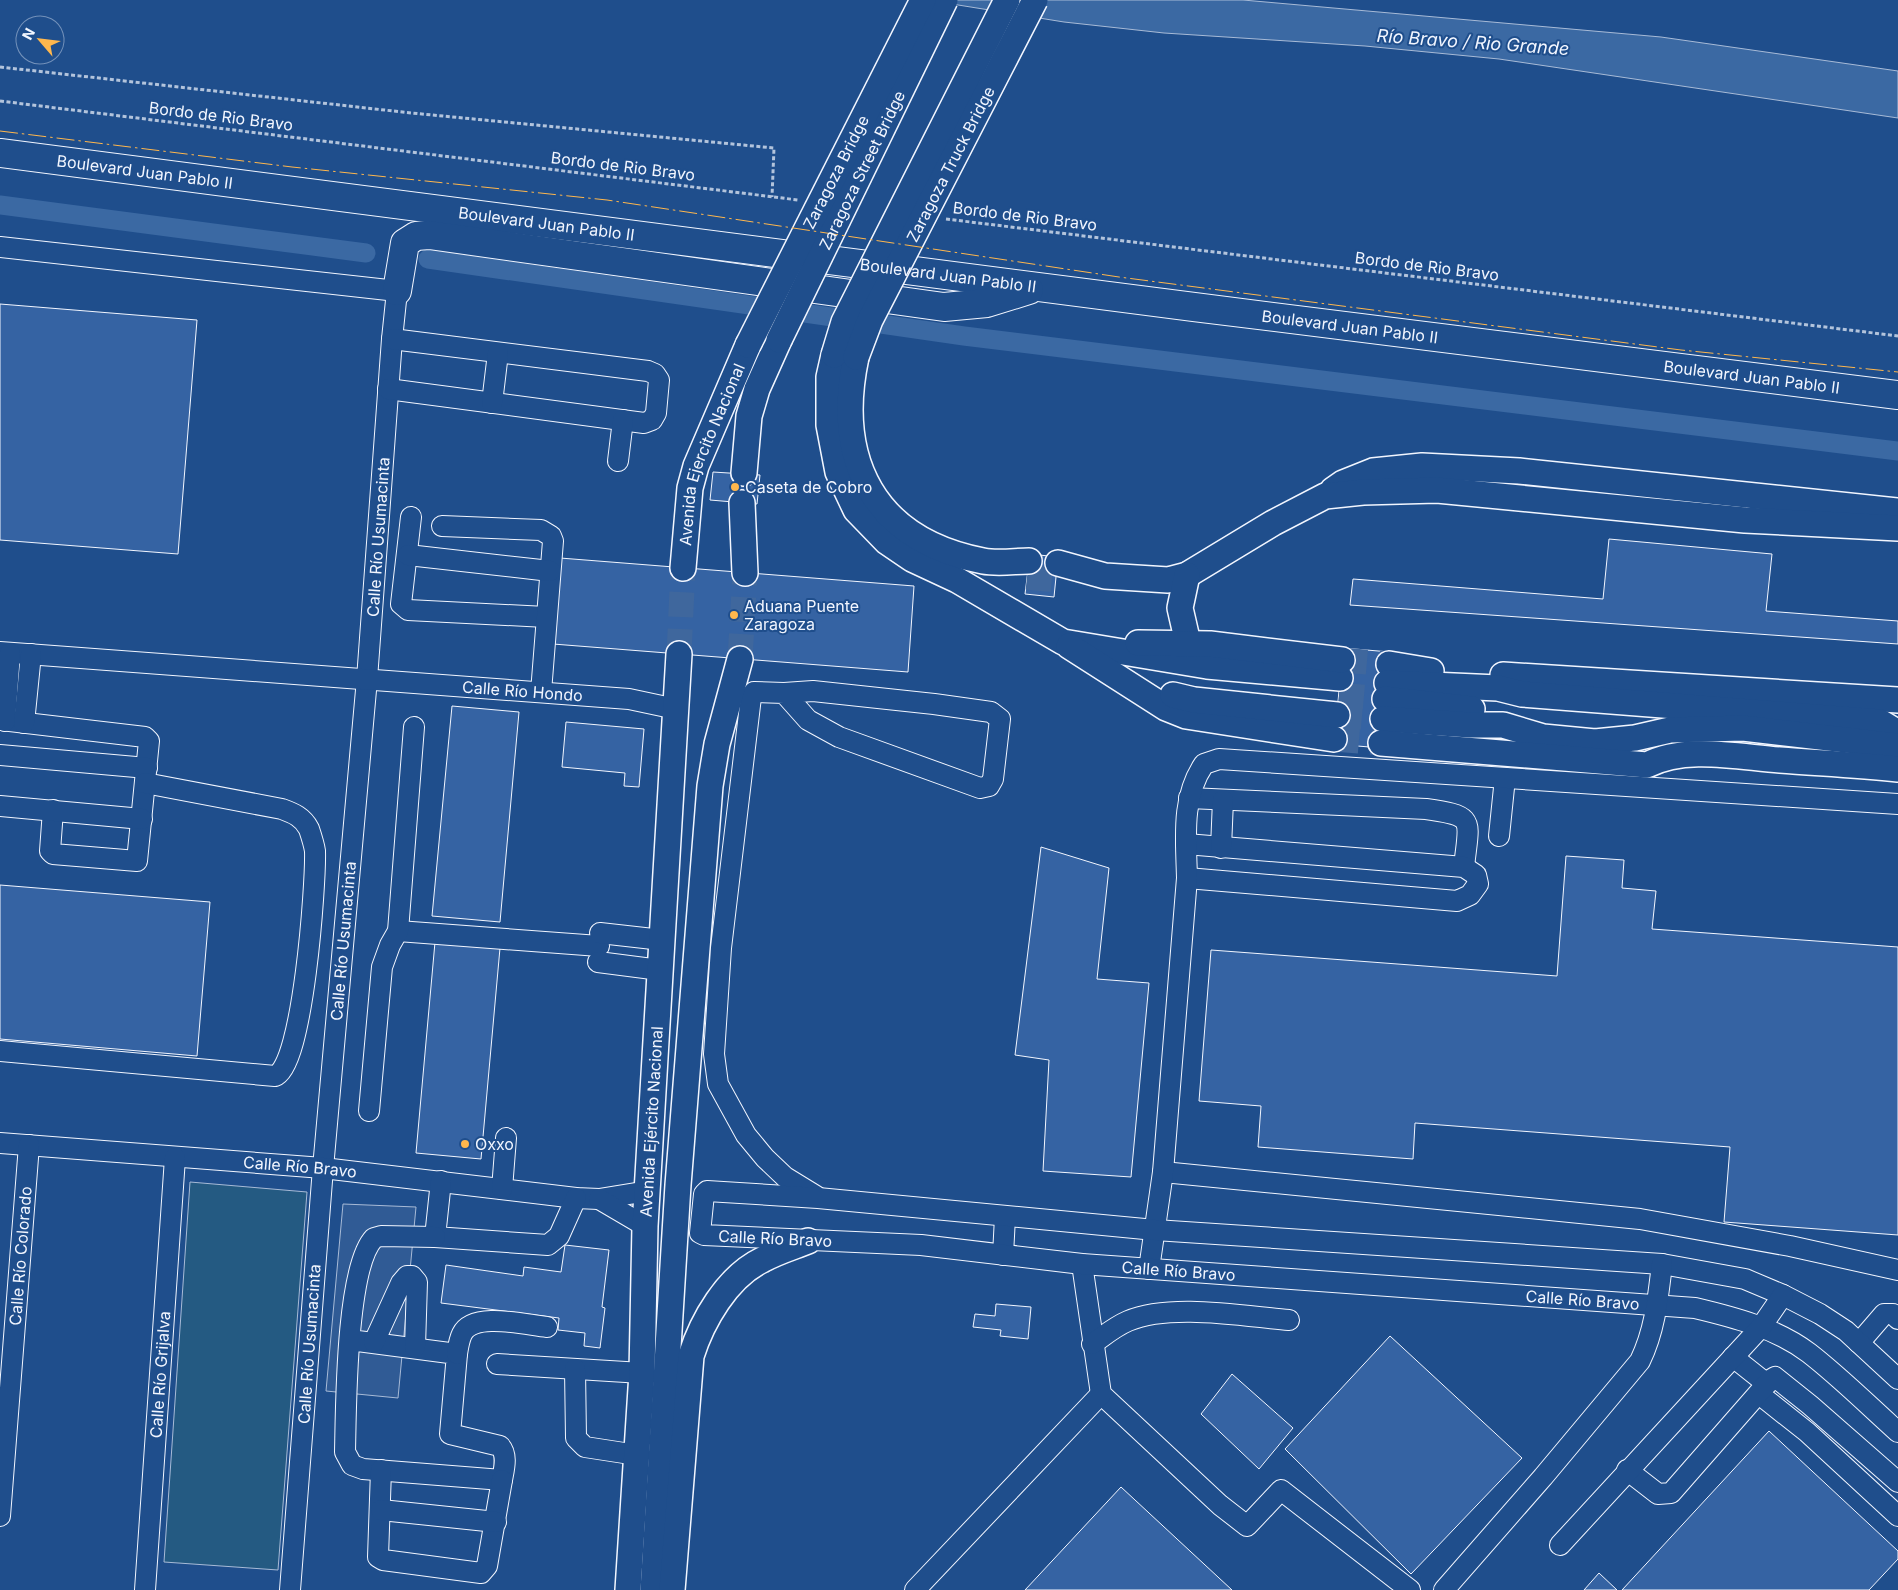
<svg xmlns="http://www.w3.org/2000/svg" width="1898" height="1590" viewBox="0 0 1898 1590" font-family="Inter,sans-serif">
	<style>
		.green { fill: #245a82; stroke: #a8bbd7 }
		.parking { fill: #305b95; stroke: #a8bbd7 }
		.water { fill: #3b69a3; stroke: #a8bbd7 }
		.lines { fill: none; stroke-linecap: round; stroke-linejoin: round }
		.canal { stroke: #3b69a3; stroke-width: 19 }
		.building { fill: #3563a3; stroke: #f2f6ff }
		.major-tunnel { stroke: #3f679d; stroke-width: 25; stroke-dasharray: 25 12; stroke-linecap: butt }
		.minor-casing { stroke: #f2f6ff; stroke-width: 22 }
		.major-casing { stroke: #f2f6ff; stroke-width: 28 }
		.highway-casing { stroke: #f2f6ff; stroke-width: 30 }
		.path { stroke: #b3c4dc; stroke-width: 3; stroke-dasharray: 4 2.5; stroke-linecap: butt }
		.minor { stroke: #1f4e8c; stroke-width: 20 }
		.major { stroke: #1f4e8c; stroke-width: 25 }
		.highway { stroke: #1f4e8c; stroke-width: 28 }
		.major-bridge-casing { stroke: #f2f6ff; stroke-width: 28; stroke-linecap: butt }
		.major-bridge { stroke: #1f4e8c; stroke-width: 25 }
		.power { stroke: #ffb74d; stroke-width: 1; stroke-dasharray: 18 4 2.5 4; stroke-linecap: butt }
		.poi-dot { fill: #ffb74d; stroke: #1f4e8c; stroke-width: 2 }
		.labels { text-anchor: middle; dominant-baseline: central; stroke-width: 4; stroke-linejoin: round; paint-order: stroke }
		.street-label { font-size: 16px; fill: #f2f6ff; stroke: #1f4e8c }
		.poi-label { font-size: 16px; fill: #f2f6ff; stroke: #1f4e8c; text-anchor: start }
		.water-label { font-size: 18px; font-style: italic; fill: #f2f6ff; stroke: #1f4e8c }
	</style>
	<rect width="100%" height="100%" fill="#1f4e8c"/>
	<!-- green -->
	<path class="green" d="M190 1182 307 1192 278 1570 164 1562Z"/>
	<!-- parking -->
	<path class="parking" d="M343 1204 416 1207 398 1398 326 1391Z"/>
	<!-- water -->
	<path class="water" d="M927 0H1243L1661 37 1898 71V118L1499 59 1365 46 1164 33 1064 22Z"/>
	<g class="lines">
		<!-- canal -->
		<path class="canal" d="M0 205 366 253
			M428 259 964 336 1898 451"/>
	</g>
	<!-- building -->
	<path class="building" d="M0 304 197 320 178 554 0 540Z
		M713 472 760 475 757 504 710 500Z
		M1609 539 1772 554 1766 611 1898 621V644L1350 605 1353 579 1603 599Z
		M1030 554 1058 557 1054 597 1025 594Z
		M560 558 914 586 908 672 553 644Z
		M1343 648 1390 652 1381 748 1334 744Z
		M452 706 519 712 500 922 432 916Z
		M566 722 644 729 639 787 624 786 625 773 562 767Z
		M1041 847 1109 868 1097 979 1149 983 1131 1177 1043 1171 1049 1060 1015 1055Z
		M1566 856 1624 860 1622 888 1656 891 1652 929 1898 947V1235L1724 1222 1730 1147 1415 1123 1413 1159 1258 1147 1261 1106 1199 1101 1211 950 1557 976Z
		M0 885 210 902 197 1056 0 1039Z
		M435 942 500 948 481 1159 416 1153Z
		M565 1245 609 1250 602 1307 605 1308 600 1348 584 1346 585 1333 558 1330 559 1318 441 1303 446 1265 523 1276 524 1267 561 1272Z
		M996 1304 1031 1307 1028 1339 1000 1336 1001 1330 973 1327 975 1314 995 1316Z
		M1390 1336 1522 1458 1411 1574 1285 1449Z
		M1232 1374 1293 1428 1259 1469 1201 1414Z
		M1769 1431 1898 1551V1559L1869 1590H1622Z
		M1121 1487 1232 1590H1025Z
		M1599 1573 1617 1590H1584Z"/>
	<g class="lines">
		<!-- major-tunnel -->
		<path class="major-tunnel" d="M1027 577 1056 580
			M679 654 683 568
			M740 659 745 573
			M1342 660 1389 664
			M1339 695 1385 699
			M1337 715 1383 719
			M1334 739 1381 743"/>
		<defs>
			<g id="minor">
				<path d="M0 247 397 291 392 339 367 679 323 1168 290 1590"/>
				<path d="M388 389 644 423 652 420 656 413 659 380 655 374 648 371 392 339"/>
				<path d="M492 403 498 353"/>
				<path d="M618 461 623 420"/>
				<path d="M411 517 401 604 408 610 546 617"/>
				<path d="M442 526 541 530 551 536 553 541 541 692"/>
				<path d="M408 555 550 571"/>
				<path id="s1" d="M0 652 629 699 676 709"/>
				<path d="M784 693 808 720 839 737 980 788 989 786 993 779 1000 719 991 712 934 704 813 691 784 693 754 692 751 697 721 948 714 1054 718 1084 746 1135 765 1158 785 1177 816 1196"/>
				<path d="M0 720 145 737 149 741 137 861 53 854 50 851 53 810"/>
				<path d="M5 721 10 653"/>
				<path d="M24 723 31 654"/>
				<path d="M0 755 147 768"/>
				<path d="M1189 798 1426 809C1477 816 1469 819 1464 867"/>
				<path d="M0 806 142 819"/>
				<path d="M1499 836 1505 778"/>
				<path d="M1186 844 1464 867 1476 875 1478 884 1470 895 1457 901 1187 878"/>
				<path d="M1221 848 1223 800"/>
				<path d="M398 931 599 946"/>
				<path d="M600 933 662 940"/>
				<path d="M598 962 660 970"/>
				<path d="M0 1051 275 1076C303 1067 316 883 315 851 314 844 311 835 309 829 303 817 293 813 282 809L145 783"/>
				<path d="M369 1111 382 967 390 945 398 931 414 727"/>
				<path id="s2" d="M0 1143 323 1168 576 1198 599 1199 648 1191"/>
				<path d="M1163 1172 1640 1219 1790 1246 1898 1270"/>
				<path d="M441 1181 435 1237 548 1245 559 1236 576 1198"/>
				<path d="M502 1189 506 1138"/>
				<path d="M599 1199 645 1226"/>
				<path d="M1003 1255 1005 1217"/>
				<path d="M1082 1264 1101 1394 1220 1505 1247 1526 1281 1490 1410 1590"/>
				<path d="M1149 1269 1163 1172 1187 878C1186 838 1181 798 1204 764L1219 759 1898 804"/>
				<path d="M350 1340 457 1354 450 1434 500 1446C508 1455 504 1469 502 1480L363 1469 352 1465 345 1452C346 1408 346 1267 374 1238L381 1236 435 1237"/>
				<path d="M374 1342 401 1283 407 1276H412L417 1282 415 1347"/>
				<path d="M1859 1343 1884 1314H1893L1898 1319"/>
				<path d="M1092 1344C1104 1336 1114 1327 1128 1321 1170 1303 1242 1316 1289 1320"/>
				<path d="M457 1354C458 1348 459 1340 462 1334 473 1311 526 1325 547 1327"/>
				<path d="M1733 1357 1767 1384"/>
				<path d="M497 1364 642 1373"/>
				<path d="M575 1369 576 1438 585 1447 637 1455"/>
				<path id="s3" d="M1898 1379 1846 1331 1820 1314 1783 1295 1745 1279 1662 1264 1155 1230 818 1198 707 1191 704 1194 700 1233 704 1235 921 1245 1082 1264 1695 1308C1733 1317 1776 1328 1809 1353 1840 1377 1869 1406 1898 1432"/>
				<path d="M1759 1394 1807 1432 1898 1516"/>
				<path d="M381 1470 378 1557 383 1560 481 1573 487 1566 502 1480"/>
				<path d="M1627 1470 1658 1494 1671 1493 1770 1380 1775 1377 1810 1405 1898 1482"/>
				<path d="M381 1510 496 1522"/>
				<path id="s4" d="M0 1516 29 1145"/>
				<path d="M1560 1545 1761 1327 1783 1295"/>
				<path id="s5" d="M145 1590 175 1158"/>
				<path d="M915 1590 1101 1394"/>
				<path d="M1444 1590 1543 1477 1640 1361C1655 1330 1658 1298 1662 1264"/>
			</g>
			<g id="major">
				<path d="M834 355 829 377V425L838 472 856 510 887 542 912 559 957 580 1063 642 1207 666 1340 678"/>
				<path d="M856 357C834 461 874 540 983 561 998 564 1015 561 1029 561"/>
				<path d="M744 473 749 416 757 389 779 340"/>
				<path d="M1333 490 1343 483 1373 471 1422 466 1519 471 1898 511"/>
				<path d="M742 503 745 573"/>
				<path d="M1058 563 1105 576 1168 580 1187 575 1273 523 1325 496 1363 492 1437 490 1745 520 1898 528"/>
				<path id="s6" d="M683 568 690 488 696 466 748 345"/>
				<path d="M1187 575 1180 608 1188 643"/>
				<path d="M1138 643 1210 644 1342 660"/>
				<path d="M1069 646 1166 708 1186 716 1334 739"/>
				<path d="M1389 664 1431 671"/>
				<path d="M1503 675 1898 700"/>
				<path d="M1387 683 1498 688 1522 694 1880 722 1898 733"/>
				<path d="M1173 695 1194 700 1337 715"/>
				<path d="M1385 699 1472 709"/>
				<path d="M1383 719 1470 725H1503L1543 737 1595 742 1635 738 1670 730 1743 728 1898 746"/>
				<path d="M1381 743 1647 765C1686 745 1738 757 1780 760 1819 763 1858 765 1898 769"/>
				<path id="s7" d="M628 1590 642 1373 645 1226 679 654"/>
				<path d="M653 1590 678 1185 710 786 717 744 740 659"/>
				<path d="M672 1590 691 1356C702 1321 727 1277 762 1260 776 1252 793 1247 808 1241"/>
			</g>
			<g id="highway">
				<path id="s8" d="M0 153 1194 307 1898 395"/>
				<path d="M397 291 405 243 416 236 429 235 944 307 987 303 1029 290"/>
			</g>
		</defs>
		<!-- minor casing -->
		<use href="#minor" class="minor-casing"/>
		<!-- major casing -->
		<use href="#major" class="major-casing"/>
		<!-- highway casing -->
		<use href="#highway" class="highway-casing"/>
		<!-- path -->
		<path class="path" d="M0 67 411 113 774 148 772 197
			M0 101 798 200
			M946 219 1898 336"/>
		<!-- minor -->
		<use href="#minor" class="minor"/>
		<!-- major -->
		<use href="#major" class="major"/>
		<!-- highway -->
		<use href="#highway" class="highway"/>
		<defs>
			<g id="major-bridge">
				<path id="s9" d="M779 340 945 0"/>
				<path id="s10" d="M748 345 923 0"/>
				<path d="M834 355 844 322 1007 0"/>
				<path id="s11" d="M856 357 870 320 1035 0"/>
			</g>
		</defs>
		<!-- major-bridge casing -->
		<use href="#major-bridge" class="major-bridge-casing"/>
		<!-- major-bridge -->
		<use href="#major-bridge" class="major-bridge"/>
		<!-- power -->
		<path class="power" d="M0 131 292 167 607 200 1119 277 1681 350 1898 372"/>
	</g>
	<!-- markers -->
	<g class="poi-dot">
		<circle cx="735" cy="487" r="5"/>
		<circle cx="734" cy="615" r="5"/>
		<circle cx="465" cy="1144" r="5"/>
	</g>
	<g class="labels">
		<!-- street labels -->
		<g class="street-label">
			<text transform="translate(221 116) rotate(7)">Bordo de Rio Bravo</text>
			<text stroke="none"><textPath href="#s11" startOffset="215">Zaragoza Truck Bridge</textPath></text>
			<text transform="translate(623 166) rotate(7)">Bordo de Rio Bravo</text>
			<text stroke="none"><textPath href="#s9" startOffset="189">Zaragoza Street Bridge</textPath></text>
			<text stroke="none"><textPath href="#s8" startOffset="146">Boulevard Juan Pablo II</textPath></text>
			<text stroke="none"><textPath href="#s10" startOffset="194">Zaragoza Bridge</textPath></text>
			<text transform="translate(1025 216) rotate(7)">Bordo de Rio Bravo</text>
			<text stroke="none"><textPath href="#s8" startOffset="551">Boulevard Juan Pablo II</textPath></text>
			<text transform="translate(1427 266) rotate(7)">Bordo de Rio Bravo</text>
			<text stroke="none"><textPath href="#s8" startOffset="956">Boulevard Juan Pablo II</textPath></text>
			<text stroke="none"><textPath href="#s8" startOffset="1361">Boulevard Juan Pablo II</textPath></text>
			<text stroke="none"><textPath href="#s8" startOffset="1766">Boulevard Juan Pablo II</textPath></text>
			<text stroke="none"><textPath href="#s6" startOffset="118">Avenida Ejercito Nacional</textPath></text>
			<text transform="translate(378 537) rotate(-86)">Calle Río Usumacinta</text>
			<text stroke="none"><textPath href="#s1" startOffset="524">Calle Río Hondo</textPath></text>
			<text transform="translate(343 941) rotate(-85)">Calle Río Usumacinta</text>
			<text stroke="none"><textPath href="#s7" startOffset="469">Avenida Ejército Nacional</textPath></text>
			<text stroke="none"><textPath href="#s2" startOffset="301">Calle Río Bravo</textPath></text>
			<text stroke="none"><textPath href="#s3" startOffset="1346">Calle Río Bravo</textPath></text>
			<text stroke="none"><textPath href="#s4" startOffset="261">Calle Río Colorado</textPath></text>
			<text stroke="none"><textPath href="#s3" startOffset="1751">Calle Río Bravo</textPath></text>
			<text stroke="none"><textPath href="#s3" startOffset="2156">Calle Río Bravo</textPath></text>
			<text transform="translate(309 1344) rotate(-86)">Calle Río Usumacinta</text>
			<text stroke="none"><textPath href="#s5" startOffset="216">Calle Río Grijalva</textPath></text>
		</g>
		<!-- poi labels -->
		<g class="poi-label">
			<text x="745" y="487">Caseta de Cobro</text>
			<text x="744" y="606">Aduana Puente<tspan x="744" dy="18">Zaragoza</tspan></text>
			<text x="475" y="1144">Oxxo</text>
		</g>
		<!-- water labels -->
		<g class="water-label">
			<text transform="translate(1473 42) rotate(4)">Río Bravo / Rio Grande</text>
		</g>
	</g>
	<!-- north arrow -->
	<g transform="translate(40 40) rotate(298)"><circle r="24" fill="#1f4e8c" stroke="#7391ba"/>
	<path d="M0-4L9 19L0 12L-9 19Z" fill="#ffb74d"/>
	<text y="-8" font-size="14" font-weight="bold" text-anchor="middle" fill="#f2f6ff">N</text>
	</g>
</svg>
